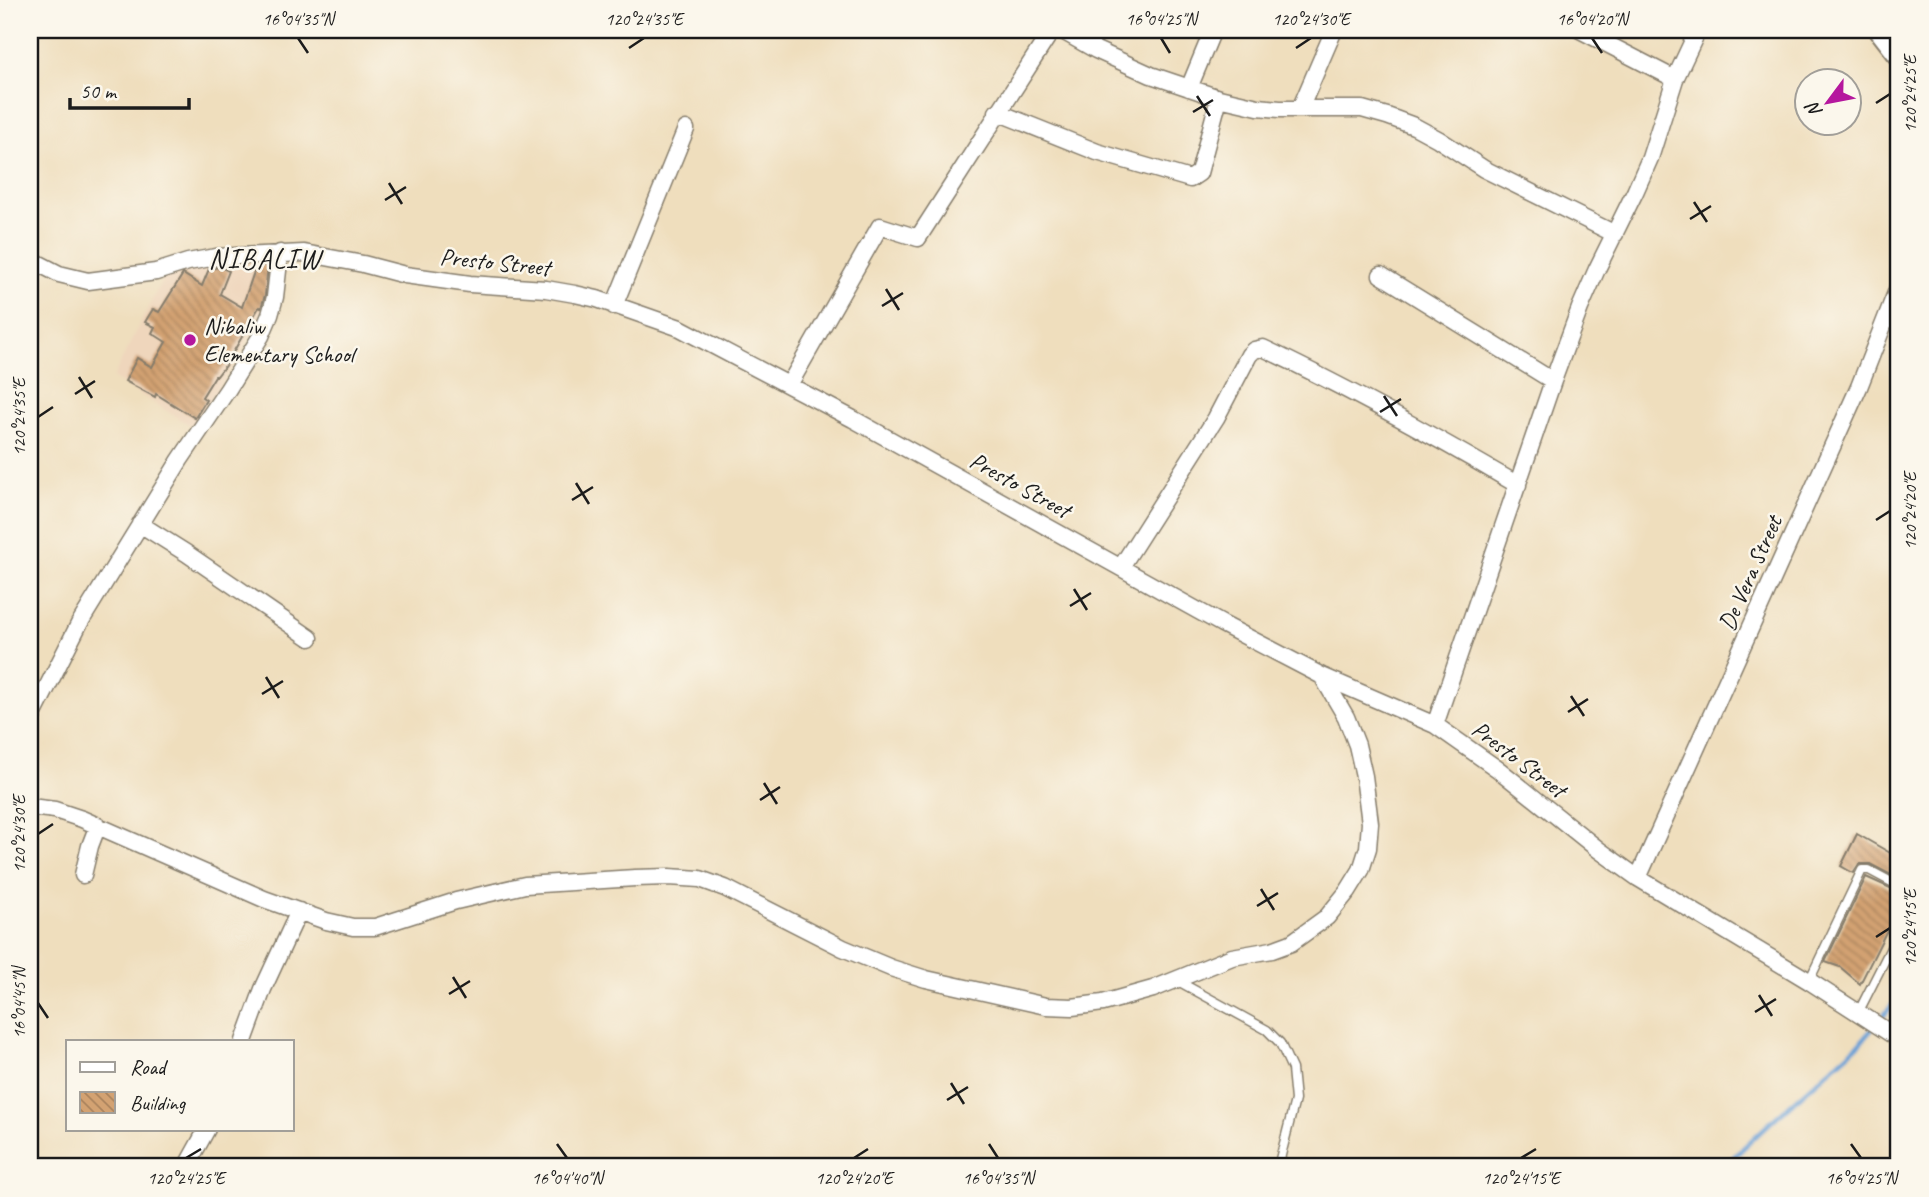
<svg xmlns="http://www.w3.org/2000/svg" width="1929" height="1197" viewBox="0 0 1929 1197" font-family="Caveat,sans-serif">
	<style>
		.built { fill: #efd6bc }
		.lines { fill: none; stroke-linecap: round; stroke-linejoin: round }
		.stream { stroke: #679fd5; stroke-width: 4.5 }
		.building { fill: url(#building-back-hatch) }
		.service-casing { stroke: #867d6c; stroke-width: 11 }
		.minor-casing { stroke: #867d6c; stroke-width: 19 }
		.primary-casing { stroke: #867d6c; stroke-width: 28 }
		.service { stroke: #fff; stroke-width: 8 }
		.minor { stroke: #fff; stroke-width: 16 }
		.primary { stroke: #fff; stroke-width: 24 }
		.ticks { fill: none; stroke: #1c1c1c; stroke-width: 2.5 }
		.poi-dot { fill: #b5179e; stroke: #fbf7ec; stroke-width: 2.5 }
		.labels { text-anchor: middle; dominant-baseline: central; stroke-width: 5; stroke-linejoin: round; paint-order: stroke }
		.street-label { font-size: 24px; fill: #1c1c1c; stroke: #fbf7ec }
		.poi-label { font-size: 24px; fill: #1c1c1c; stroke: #fbf7ec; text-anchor: start }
		.quarter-label { font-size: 28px; letter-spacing: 2px; fill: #1c1c1c; stroke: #fbf7ec }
		.neatline { fill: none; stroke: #1c1c1c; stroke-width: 2.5 }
		.ticks-label { font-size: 18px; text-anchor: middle; fill: #1c1c1c }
	</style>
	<defs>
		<pattern id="building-back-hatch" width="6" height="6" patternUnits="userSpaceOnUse" patternTransform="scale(1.75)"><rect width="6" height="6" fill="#d3a272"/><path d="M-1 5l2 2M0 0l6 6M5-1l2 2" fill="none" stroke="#aa835d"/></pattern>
	</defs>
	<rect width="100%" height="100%" fill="#fbf7ec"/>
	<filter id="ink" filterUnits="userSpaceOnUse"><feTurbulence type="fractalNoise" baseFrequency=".0143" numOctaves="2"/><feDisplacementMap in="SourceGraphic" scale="14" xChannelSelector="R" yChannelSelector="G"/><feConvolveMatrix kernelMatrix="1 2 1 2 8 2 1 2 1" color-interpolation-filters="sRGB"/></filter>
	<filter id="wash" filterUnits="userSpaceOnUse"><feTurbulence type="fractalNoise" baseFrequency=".00686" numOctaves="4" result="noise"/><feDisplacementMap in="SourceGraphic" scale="28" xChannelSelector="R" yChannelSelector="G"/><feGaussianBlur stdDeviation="1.57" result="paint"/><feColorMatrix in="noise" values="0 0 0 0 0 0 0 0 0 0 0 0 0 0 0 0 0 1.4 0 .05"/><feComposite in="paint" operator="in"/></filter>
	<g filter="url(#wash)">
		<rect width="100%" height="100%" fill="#efdebd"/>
		<!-- built -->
		<path class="built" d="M276 259 274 292 235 363 193 427 113 378 143 317 167 272 202 261Z"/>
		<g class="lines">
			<!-- stream -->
			<path class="stream" d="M1879 1021 1899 997
				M1723 1167 1772 1121 1859 1044 1874 1027"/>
		</g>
		<g id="blocks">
			<!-- building -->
			<path class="building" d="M268 265 265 295 261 308 259 307 227 363 217 376H215L202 397 206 400 195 418 156 394 155 397 125 381 137 358 152 367 166 342 152 333 155 327 145 322 153 309 159 312 183 274 202 286 209 269 220 267 229 271 220 294 242 307 256 266Z
				M1857 834 1899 858V879L1870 864H1859L1853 873 1841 866Z
				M1866 877 1899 892V906L1860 984 1840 967 1825 962Z"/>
		</g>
	</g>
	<g filter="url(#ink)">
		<use href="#blocks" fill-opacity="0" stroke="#867d6c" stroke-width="2"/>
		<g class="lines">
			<defs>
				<path id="service" d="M1176 980 1267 1030 1280 1043 1292 1069 1295 1100 1278 1167
					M1809 981 1862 870H1869L1899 886
					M1858 1013 1899 932"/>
				<path id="minor" d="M1061 30 1096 50 1151 75 1219 98 1258 107 1280 109H1362L1387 116 1414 126 1438 139 1484 169 1615 234
					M1580 30 1675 79
					M1189 88 1213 30
					M1300 109 1334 30
					M997 112 1097 152 1190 179 1199 173 1219 98
					M30 259 59 274 88 281 156 272 188 262 216 257 304 253 363 264 405 275 470 284 546 289 575 294 597 299 680 328 853 419 1222 624 1322 676 1435 725 1499 770 1599 850 1638 878 1809 981 1899 1039
					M1381 275 1553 381
					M614 306 686 129
					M789 385 880 226 918 238 1052 30
					M140 524 186 553 310 638
					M1121 567 1216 418 1249 355 1254 350 1263 348C1350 389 1434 436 1518 485
					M30 721 79 624 180 460 228 389 261 336 270 315 275 297 280 253
					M1435 725 1553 381 1580 308 1597 269 1635 192 1650 158 1675 79 1698 30
					M30 807 55 810 82 819 264 899 326 921 353 927H375L456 901 525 885 635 878 669 877 700 879 725 888 843 948 891 968 926 979 1046 1006 1072 1007 1103 1003 1153 989 1232 957 1272 950 1291 943 1327 917 1348 891 1361 870 1368 848 1370 823 1364 776 1357 745 1346 717 1322 676
					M83 875 90 846 98 825
					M1638 878 1859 387 1899 285
					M244 1041 263 989 299 911
					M186 1167 207 1129"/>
				<path id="primary" d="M1882 30 1899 52"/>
			</defs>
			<!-- service casing -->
			<use href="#service" class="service-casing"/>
			<!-- minor casing -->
			<use href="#minor" class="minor-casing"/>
			<!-- primary casing -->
			<use href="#primary" class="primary-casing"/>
			<!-- service -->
			<use href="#service" class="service"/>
			<!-- minor -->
			<use href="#minor" class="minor"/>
			<!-- primary -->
			<use href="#primary" class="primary"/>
		</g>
	</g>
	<!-- ticks -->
	<path class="ticks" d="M298 38 308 53M1161 38 1170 53M1592 38 1602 53M629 48 644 38M1296 48 1311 38M1197 96 1210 116M1876 103 1890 94M1193 112 1213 100M389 183 402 204M385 200 406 187M1694 202 1707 222M1690 219 1711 206M886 289 899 310M882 306 903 293M79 377 92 398M75 394 95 381M1384 396 1397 416M1380 412 1401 399M38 417 53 407M576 483 589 504M572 500 593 487M1876 520 1890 511M1074 589 1087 610M1070 606 1091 593M266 677 279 698M262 694 283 681M1571 696 1584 716M1568 712 1588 699M764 783 777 804M760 800 780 787M38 834 53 824M1261 889 1274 910M1257 906 1278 893M1876 937 1890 928M453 977 466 998M449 994 470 981M1759 995 1772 1016M38 1003 48 1018M1755 1012 1776 999M951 1083 964 1104M947 1100 968 1087M557 1144 567 1158M989 1144 998 1158M1851 1144 1861 1158M186 1158 201 1149M854 1158 868 1149M1521 1158 1536 1149"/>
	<!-- markers -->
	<circle class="poi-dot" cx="190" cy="340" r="7"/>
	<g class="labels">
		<!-- street labels -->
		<g class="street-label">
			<text transform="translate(495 262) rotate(6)">Presto Street</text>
			<text transform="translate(1020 485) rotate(29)">Presto Street</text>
			<text transform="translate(1750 573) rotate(-66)">De Vera Street</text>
			<text transform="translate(1519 759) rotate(37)">Presto Street</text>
		</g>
		<!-- poi labels -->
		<g class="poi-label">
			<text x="204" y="326">Nibaliw<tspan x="204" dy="28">Elementary School</tspan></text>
		</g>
		<!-- quarter labels -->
		<g class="quarter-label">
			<text x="265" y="258">NIBALIW</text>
		</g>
	</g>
	<!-- margin -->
	<rect width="1929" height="1197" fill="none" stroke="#fbf7ec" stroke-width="77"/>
	<!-- legend -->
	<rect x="66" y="1040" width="228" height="91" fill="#fbf7ec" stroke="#a29f99" stroke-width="2"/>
	<rect x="80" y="1062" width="35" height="10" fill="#ffffff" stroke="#a29f99" stroke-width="2"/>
	<text x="130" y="1074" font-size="21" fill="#1c1c1c">Road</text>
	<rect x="80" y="1092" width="35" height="21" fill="url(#building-back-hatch)" stroke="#a29f99" stroke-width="2"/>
	<text x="130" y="1110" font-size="21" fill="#1c1c1c">Building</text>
	<!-- north arrow -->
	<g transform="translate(1828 102) rotate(238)"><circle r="33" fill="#fbf7ec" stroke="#a29f99" stroke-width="2"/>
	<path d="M0-5L12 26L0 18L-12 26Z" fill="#b5179e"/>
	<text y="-10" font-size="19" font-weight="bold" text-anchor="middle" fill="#1c1c1c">N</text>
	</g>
	<!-- scale -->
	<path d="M70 98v10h119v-10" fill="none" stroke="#1c1c1c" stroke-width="3.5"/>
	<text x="80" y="98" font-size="21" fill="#1c1c1c" stroke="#fbf7ec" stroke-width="5" paint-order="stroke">50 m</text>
	<rect x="38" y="38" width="1852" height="1120" class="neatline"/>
	<g class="ticks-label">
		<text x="298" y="25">16°04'35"N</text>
		<text x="644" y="25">120°24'35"E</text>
		<text x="1161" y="25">16°04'25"N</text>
		<text x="1311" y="25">120°24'30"E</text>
		<text x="1592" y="25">16°04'20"N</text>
		<text transform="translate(1910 94) rotate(-90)" y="6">120°24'25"E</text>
		<text transform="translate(19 417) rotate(-90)" y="6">120°24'35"E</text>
		<text transform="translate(1910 511) rotate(-90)" y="6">120°24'20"E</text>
		<text transform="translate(19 834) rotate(-90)" y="6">120°24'30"E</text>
		<text transform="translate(1910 928) rotate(-90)" y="6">120°24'15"E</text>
		<text transform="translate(19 1003) rotate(-90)" y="6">16°04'45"N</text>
		<text x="186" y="1184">120°24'25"E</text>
		<text x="567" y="1184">16°04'40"N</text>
		<text x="854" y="1184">120°24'20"E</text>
		<text x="998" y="1184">16°04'35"N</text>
		<text x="1521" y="1184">120°24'15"E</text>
		<text x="1861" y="1184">16°04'25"N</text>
	</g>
</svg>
